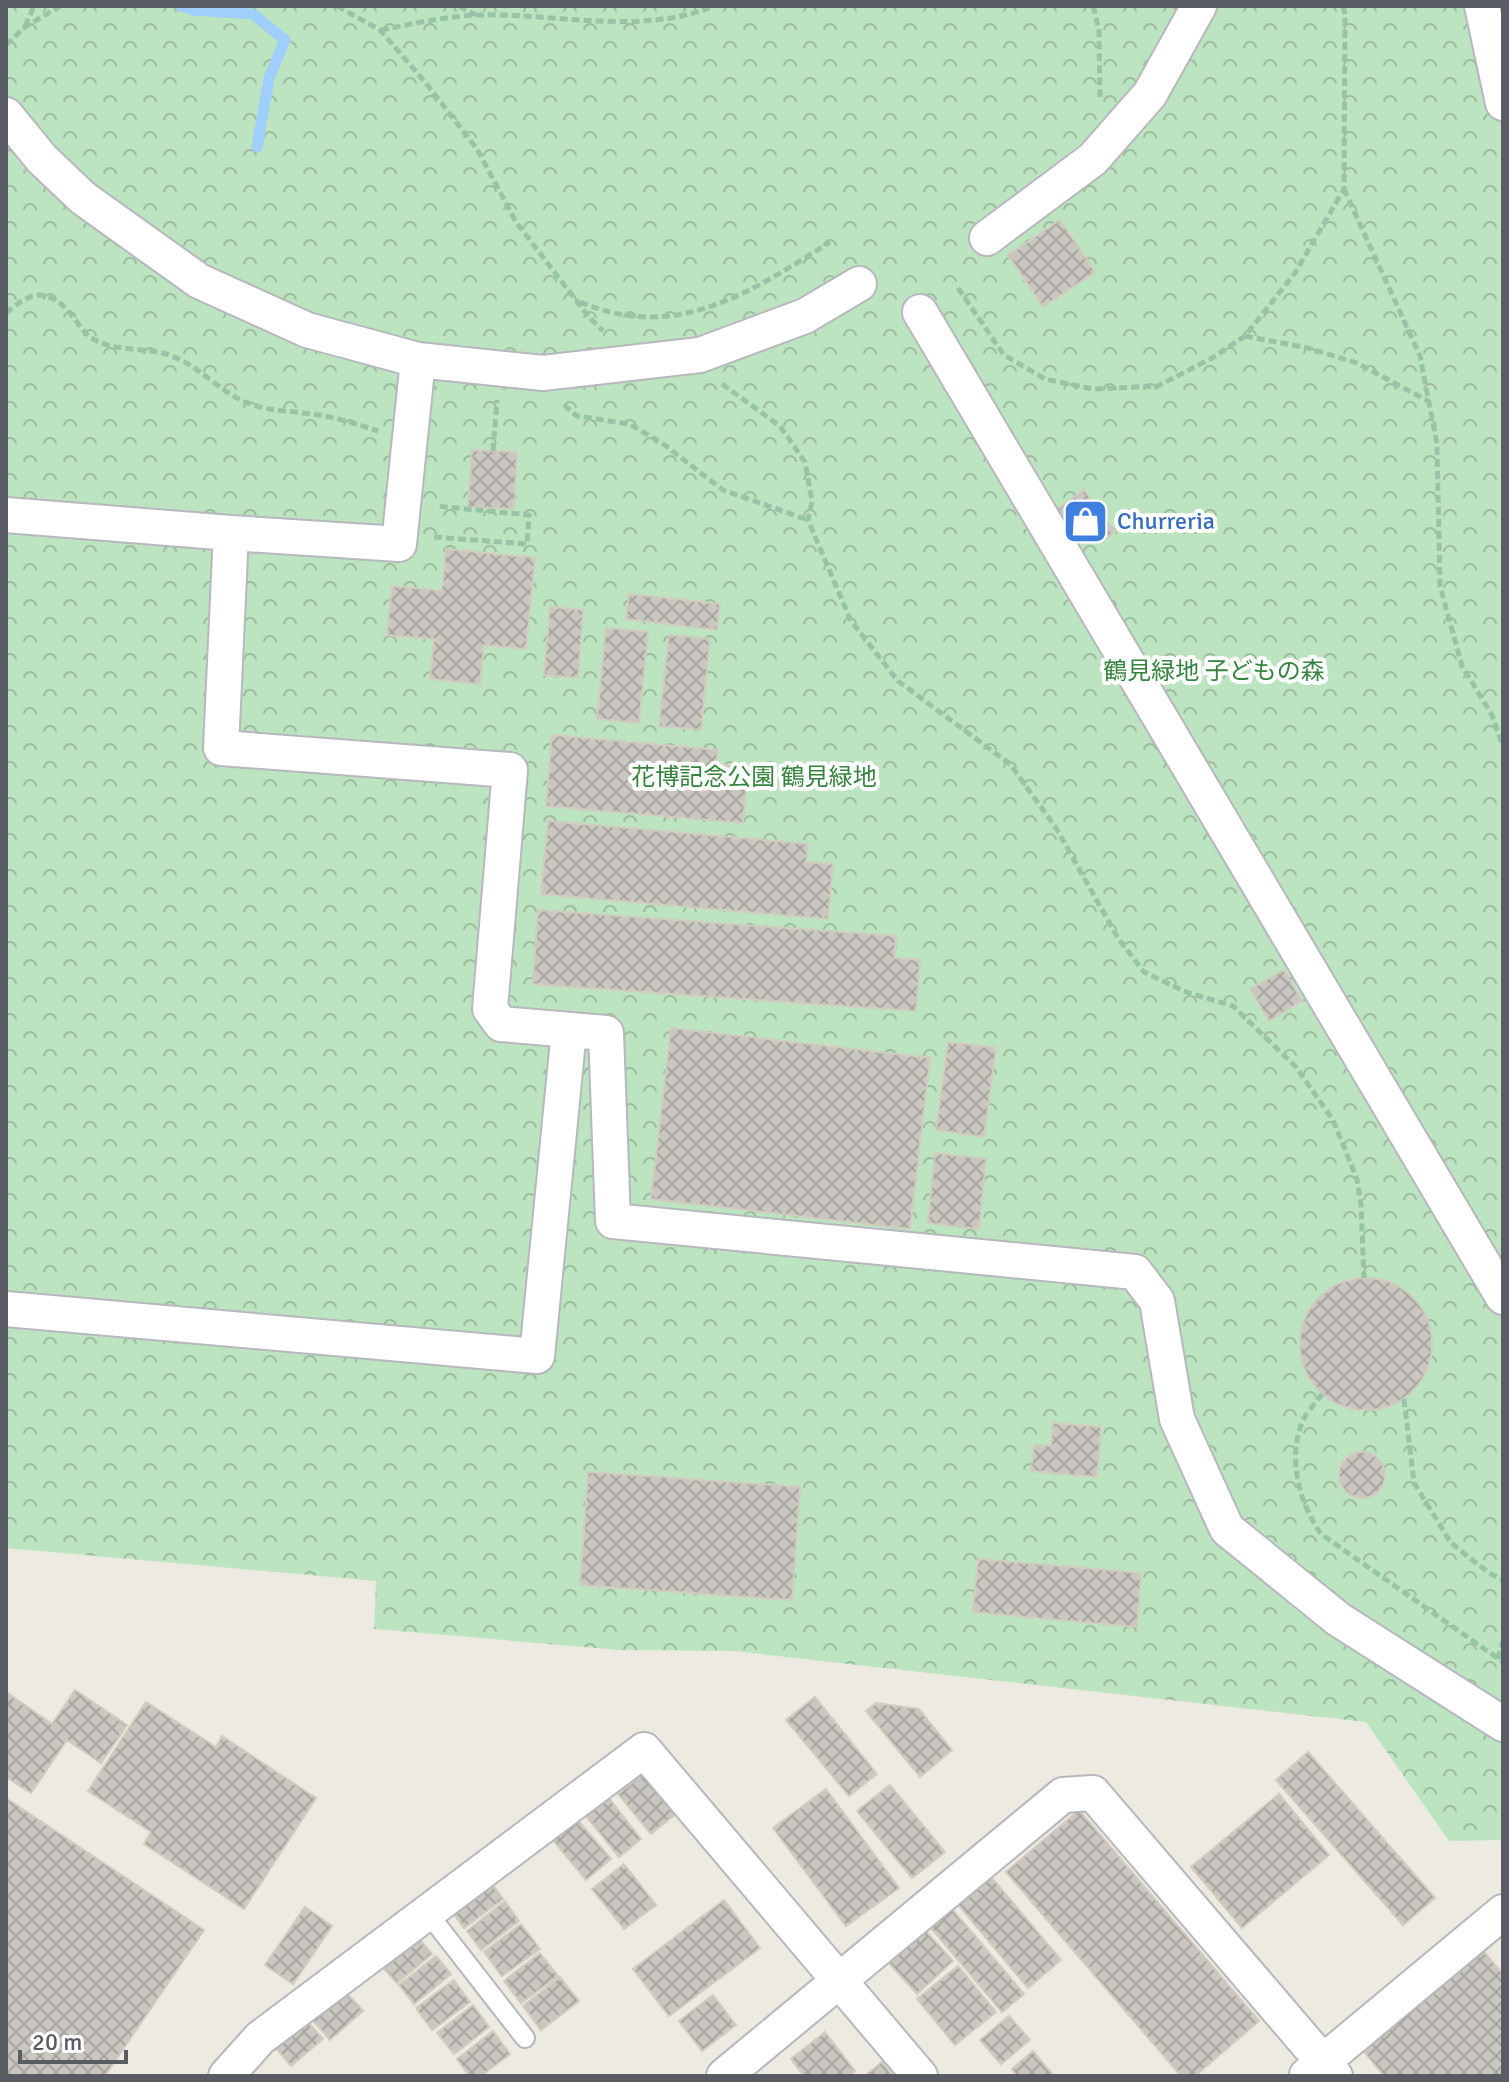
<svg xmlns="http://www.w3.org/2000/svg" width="1509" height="2082" viewBox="0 0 1509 2082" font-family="Signika,'Noto Sans JP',sans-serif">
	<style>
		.park { fill: url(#park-crowns) }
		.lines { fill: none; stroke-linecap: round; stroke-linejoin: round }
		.stream { stroke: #a0cefd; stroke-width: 11 }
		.building { fill: url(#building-cross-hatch); stroke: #d1ccbf; stroke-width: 2 }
		.lane-casing { stroke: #b6b8bd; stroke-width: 22 }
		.street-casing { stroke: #b6b8bd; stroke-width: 38 }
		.path { stroke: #97c4a7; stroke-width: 5; stroke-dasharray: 8 4; stroke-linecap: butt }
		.lane { stroke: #fff; stroke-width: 18 }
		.street { stroke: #fff; stroke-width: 34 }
		.labels { text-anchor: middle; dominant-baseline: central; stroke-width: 8; stroke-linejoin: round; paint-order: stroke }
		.shop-label { font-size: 24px; fill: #366cbe; stroke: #fff; text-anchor: start }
		.park-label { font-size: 24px; fill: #36833f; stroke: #fff }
	</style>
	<defs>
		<pattern id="park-crowns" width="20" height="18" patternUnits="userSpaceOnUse" patternTransform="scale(2)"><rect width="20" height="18" fill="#bde4c0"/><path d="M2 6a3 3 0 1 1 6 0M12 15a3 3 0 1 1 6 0" fill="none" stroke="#9dbc9f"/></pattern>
		<pattern id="building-cross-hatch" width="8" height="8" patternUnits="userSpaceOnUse" patternTransform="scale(2)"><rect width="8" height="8" fill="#c9c7c0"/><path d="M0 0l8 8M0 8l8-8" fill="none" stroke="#a6a59f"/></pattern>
	</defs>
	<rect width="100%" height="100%" fill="#eceae1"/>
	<!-- park -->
	<path class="park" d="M6 6H1503V1840L1449 1841 1366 1722 734 1651 620 1650 374 1629 376 1581 6 1548Z"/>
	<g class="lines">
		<!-- stream -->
		<path class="stream" d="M180 6 194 10 253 14 285 40 269 78 257 147"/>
	</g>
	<!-- building -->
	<path class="building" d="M1060 220 1095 272 1043 307 1008 255Z
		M472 450 517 452 514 509 468 507Z
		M1084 490 1115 532 1101 542 1091 535 1080 543 1056 510Z
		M446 549 535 558 526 649 484 645 480 684 430 679 434 639 387 635 392 586 442 591Z
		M629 594 720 604 717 630 626 619Z
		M550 607 583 610 578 678 544 675Z
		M606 628 648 632 639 723 597 719Z
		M669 635 710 639 701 730 659 726Z
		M552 735 718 750 716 764 748 767 743 823 546 806Z
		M548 821 808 844 806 862 833 864 828 919 541 894Z
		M538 910 896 936 894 958 920 960 916 1011 533 984Z
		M1284 970 1302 1001 1269 1021 1250 989Z
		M671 1028 930 1058 910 1229 651 1199Z
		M948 1042 996 1048 984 1137 936 1130Z
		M935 1153 986 1159 979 1229 928 1223Z
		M1300 1344a66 66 0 1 1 132 0a66 66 0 1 1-132 0Z
		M1053 1423 1101 1427 1097 1477 1031 1471 1034 1445 1051 1446Z
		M1339 1475a23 23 0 1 1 46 0a23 23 0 1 1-46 0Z
		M588 1472 800 1487 792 1600 580 1585Z
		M978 1559 1141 1573 1137 1627 973 1612Z
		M75 1690 127 1725 101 1763 67 1740 31 1793 6 1777V1692L52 1724Z
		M815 1697 877 1774 849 1796 786 1720Z
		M146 1702 216 1747 222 1736 316 1798 244 1909 144 1844 151 1832 88 1791Z
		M876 1703 919 1709 952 1750 920 1777 866 1711Z
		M1308 1752 1435 1898 1403 1925 1276 1780Z
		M646 1772 678 1812 651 1834 618 1794Z
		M890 1785 945 1852 912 1878 857 1811Z
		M826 1789 899 1888 846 1926 773 1828Z
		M605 1793 641 1839 619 1857 582 1811Z
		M1279 1794 1329 1855 1242 1928 1191 1867Z
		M6 1798 204 1930 105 2076H6Z
		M1079 1810 1259 2021 1195 2076H1181L1006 1872Z
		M576 1818 611 1859 586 1880 551 1838Z
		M624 1864 656 1905 624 1929 592 1889Z
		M988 1873 1061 1960 1028 1988 955 1901Z
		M487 1877 503 1899 464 1928 448 1906Z
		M724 1900 760 1948 669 2016 633 1969Z
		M505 1901 519 1921 481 1950 467 1931Z
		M305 1907 332 1926 293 1984 265 1965Z
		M952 1909 1024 1994 1002 2012 930 1927Z
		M521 1924 540 1949 502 1976 484 1952Z
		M923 1928 953 1961 917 1994 887 1961Z
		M414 1933 432 1954 397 1983 379 1963Z
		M1480 1947 1503 1974V2076H1384L1360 2047Z
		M540 1953 558 1976 521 2003 504 1981Z
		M436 1956 451 1974 414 2004 399 1985Z
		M958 1966 996 2012 955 2045 917 1999Z
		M560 1977 579 2001 541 2030 523 2006Z
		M454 1980 470 2002 432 2030 416 2008Z
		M344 1990 363 2011 330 2040 311 2018Z
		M713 1995 736 2025 702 2051 679 2021Z
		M473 2005 489 2027 454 2054 437 2033Z
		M1009 2016 1030 2040 1001 2064 980 2040Z
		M306 2020 323 2039 291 2066 275 2047Z
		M493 2031 510 2054 481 2076H469L457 2059Z
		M825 2032 855 2071 848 2076H804L791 2059Z
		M1033 2051 1054 2076H1017L1012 2069Z
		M882 2062 893 2076H865Z"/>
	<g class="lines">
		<defs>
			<path id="lane" d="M427 1912 525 2038"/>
			<path id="street" d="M1482 6 1503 103
				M6 115 42 159 83 198 199 281 307 330 418 360 543 373 700 355 805 316 859 284
				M987 238 1093 159 1150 94 1199 6
				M920 312 1503 1297
				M6 515 231 533 221 748 510 770 490 1009 501 1024 606 1033 613 1221 1135 1272 1157 1301 1177 1419 1227 1529 1338 1619 1503 1724
				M231 533 399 544 418 360
				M6 1309 537 1356 569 1030
				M1307 2075 1503 1912
				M226 2076 260 2038 644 1750 920 2076
				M724 2076 1063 1795 1093 1793 1335 2076"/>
		</defs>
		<!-- lane casing -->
		<use href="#lane" class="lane-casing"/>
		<!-- street casing -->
		<use href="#street" class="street-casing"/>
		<!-- path -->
		<path class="path" d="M337 6 380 30 425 82 477 149 516 222 588 316 603 331
			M459 6 476 15
			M1093 6 1099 29 1100 100
			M25 26 34 6
			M381 30C412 24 447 16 478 15 557 13 640 36 715 6
			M6 45 25 27 60 6
			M1344 189 1420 356 1437 444 1440 586 1462 666 1492 715 1503 746
			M958 288 1004 355 1045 379 1093 389 1158 386 1212 358 1245 336 1295 273 1344 189 1345 14 1343 6
			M580 302C676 343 751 292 830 242
			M6 313C18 303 33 290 49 297 73 306 78 333 97 341 120 352 146 347 169 355 200 365 221 395 253 405 274 412 297 411 319 415 339 418 359 425 378 431
			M1245 336 1308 348 1357 363 1428 401
			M722 384 780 426 805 462 812 501 808 520 851 621 898 681 1010 764 1056 828 1118 938 1144 972 1186 992 1233 1006 1296 1067 1333 1120 1357 1179 1361 1205 1364 1278
			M564 405 577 416 629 424 662 443 723 490 808 520
			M493 451 497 400
			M434 537 527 544 529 515 436 506
			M1322 1394C1315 1404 1304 1415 1301 1425 1288 1462 1300 1504 1321 1534L1503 1662
			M1404 1399 1414 1483 1451 1543 1489 1573 1503 1580
			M1498 1659 1503 1641"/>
		<!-- lane -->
		<use href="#lane" class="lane"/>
		<!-- street -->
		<use href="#street" class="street"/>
	</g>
	<!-- icons -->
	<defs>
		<symbol id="shop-square" viewBox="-11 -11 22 22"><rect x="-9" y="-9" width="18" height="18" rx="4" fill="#3f7fe0" stroke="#fff"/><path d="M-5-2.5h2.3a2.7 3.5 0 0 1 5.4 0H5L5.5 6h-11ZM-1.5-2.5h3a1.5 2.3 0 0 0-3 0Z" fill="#fff"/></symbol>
	</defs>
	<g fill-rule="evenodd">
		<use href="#shop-square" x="1060" y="496" width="51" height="51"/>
	</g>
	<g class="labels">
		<!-- shop labels -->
		<g class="shop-label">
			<text x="1117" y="521">Churreria</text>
		</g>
		<!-- park labels -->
		<g class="park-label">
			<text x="1214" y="671">鶴見緑地 子どもの森</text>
			<text x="754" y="777">花博記念公園 鶴見緑地</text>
		</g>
	</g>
	<!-- border -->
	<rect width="1509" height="2082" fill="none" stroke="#595c62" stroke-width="16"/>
	<!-- scale -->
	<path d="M20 2050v12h106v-12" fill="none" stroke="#595c62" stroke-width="4"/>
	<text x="32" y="2050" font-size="24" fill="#595c62" stroke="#ffffff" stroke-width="6" paint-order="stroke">20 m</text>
</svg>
